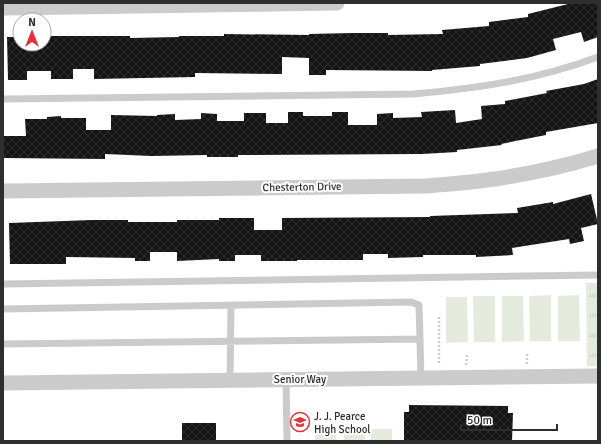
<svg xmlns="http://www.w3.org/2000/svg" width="601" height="444" viewBox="0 0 601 444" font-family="Signika,sans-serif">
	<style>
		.grass { fill: #e4ebdc }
		.park { fill: url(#park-tufts) }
		.building { fill: url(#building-cross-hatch) }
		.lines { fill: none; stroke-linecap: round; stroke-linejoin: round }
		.path { stroke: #cbcbcb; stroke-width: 2.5; stroke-dasharray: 2 2; stroke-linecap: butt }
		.service { stroke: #cbcbcb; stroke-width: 7 }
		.minor { stroke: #cbcbcb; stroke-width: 15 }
		.labels { text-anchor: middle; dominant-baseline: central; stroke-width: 4; stroke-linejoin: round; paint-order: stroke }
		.street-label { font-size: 11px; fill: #2e2e2e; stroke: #fff }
		.poi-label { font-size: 11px; fill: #2e2e2e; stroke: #fff; text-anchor: start }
	</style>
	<defs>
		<pattern id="park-tufts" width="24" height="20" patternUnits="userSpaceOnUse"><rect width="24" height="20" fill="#e4ebdc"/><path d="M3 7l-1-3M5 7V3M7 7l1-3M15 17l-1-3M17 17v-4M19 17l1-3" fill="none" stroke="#c4cabd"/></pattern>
		<pattern id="building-cross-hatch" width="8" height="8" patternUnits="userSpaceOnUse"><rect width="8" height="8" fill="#151515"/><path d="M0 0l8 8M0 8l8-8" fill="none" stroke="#2f2f2f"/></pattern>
	</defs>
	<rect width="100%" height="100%" fill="#fff"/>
	<!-- grass -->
	<path class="grass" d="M551 295V341H530L529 296Z
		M579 295 580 341H558V296Z
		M473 296H495V342H474Z
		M502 296H523L524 341 502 342Z
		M446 297H467L468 342 446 343Z
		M315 428 336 429V441H315Z
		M344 429H365V441H344Z
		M371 429H392V441H371Z"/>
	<!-- park -->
	<path class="park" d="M586 283H598V366H587Z"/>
	<!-- building -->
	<path class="building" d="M572 3H598V37L584 42 581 32 553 39 556 50 527 58 480 64V66L432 70V71L326 70V75H309V58L282 57V74L195 73V77L94 79V69H73V79H51V71H27V80H8L7 37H20V44H44V37L51 36H130V38L179 37V36H224V34L309 35V34L353 33H388V35L443 34 442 30 489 26V22L528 17V14Z
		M598 79V123L546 132V135L501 144 502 145 457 150V152L422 154 238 155V157H207V155L151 156 105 154V159L3 158V136H26L25 119H47V117L61 116V118H86V130H111V115L157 116V115L175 114V120L201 119V113L217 114V121H244V113H266V123H288V112H303V116H332V112H348V125H377V114L393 113V118L422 117 421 112 455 110 456 123 482 119 481 106 505 104V101L547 93 546 91 584 84Z
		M591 194 598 224 581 228 584 241 570 244 569 239 512 248 513 255 476 257V255H423V257L388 258V254H363V260H297V261H261V255H235V261H219V259L177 261V252H150V261H135V258L66 257V264H10L9 223 92 220H128V222H177V220H219V218H254V230H282V218L430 217V216L518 213 517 208 553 202V204Z
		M409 405 508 406V413H513L512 441H404V412H409Z
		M182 423H216V441H182Z"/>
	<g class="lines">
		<!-- path -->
		<path class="path" d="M439 317V365
			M527 354V364
			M466 365 467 355"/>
		<!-- service -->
		<path class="service" d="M3 99 414 94C479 88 536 80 598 57
			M3 284 598 275
			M3 309 411 302 419 305 420 339 3 344
			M420 339 421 379
			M286 379 287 441
			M230 380 231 306"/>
		<!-- minor -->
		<path class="minor" d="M3 8 337 3
			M3 191 426 186C446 184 467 183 487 180 525 175 562 167 598 156
			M3 383 598 376"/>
	</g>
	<!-- icons -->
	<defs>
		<symbol id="school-ring" viewBox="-11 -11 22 22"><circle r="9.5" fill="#fff" stroke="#e23439" stroke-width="1.5"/><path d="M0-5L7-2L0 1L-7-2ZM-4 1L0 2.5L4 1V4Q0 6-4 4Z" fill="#e23439"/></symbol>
	</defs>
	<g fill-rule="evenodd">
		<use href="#school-ring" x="289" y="411" width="22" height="22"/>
	</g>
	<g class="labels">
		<!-- street labels -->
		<g class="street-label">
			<text transform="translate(302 187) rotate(-1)">Chesterton Drive</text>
			<text x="300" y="379">Senior Way</text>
		</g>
		<!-- poi labels -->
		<g class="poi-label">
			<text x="314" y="416">J. J. Pearce<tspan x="314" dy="13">High School</tspan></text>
		</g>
	</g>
	<!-- border -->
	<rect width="601" height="444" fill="none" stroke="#2e2e2e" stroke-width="8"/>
	<!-- north arrow -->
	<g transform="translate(32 32)"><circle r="19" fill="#ffffff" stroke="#ababab"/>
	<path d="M0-3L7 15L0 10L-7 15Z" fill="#e23439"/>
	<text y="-6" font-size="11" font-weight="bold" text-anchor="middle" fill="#2e2e2e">N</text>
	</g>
	<!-- scale -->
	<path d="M461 424v6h96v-6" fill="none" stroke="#2e2e2e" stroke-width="2"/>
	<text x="467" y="424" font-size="12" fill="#2e2e2e" stroke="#ffffff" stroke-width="3" paint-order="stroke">50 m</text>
</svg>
